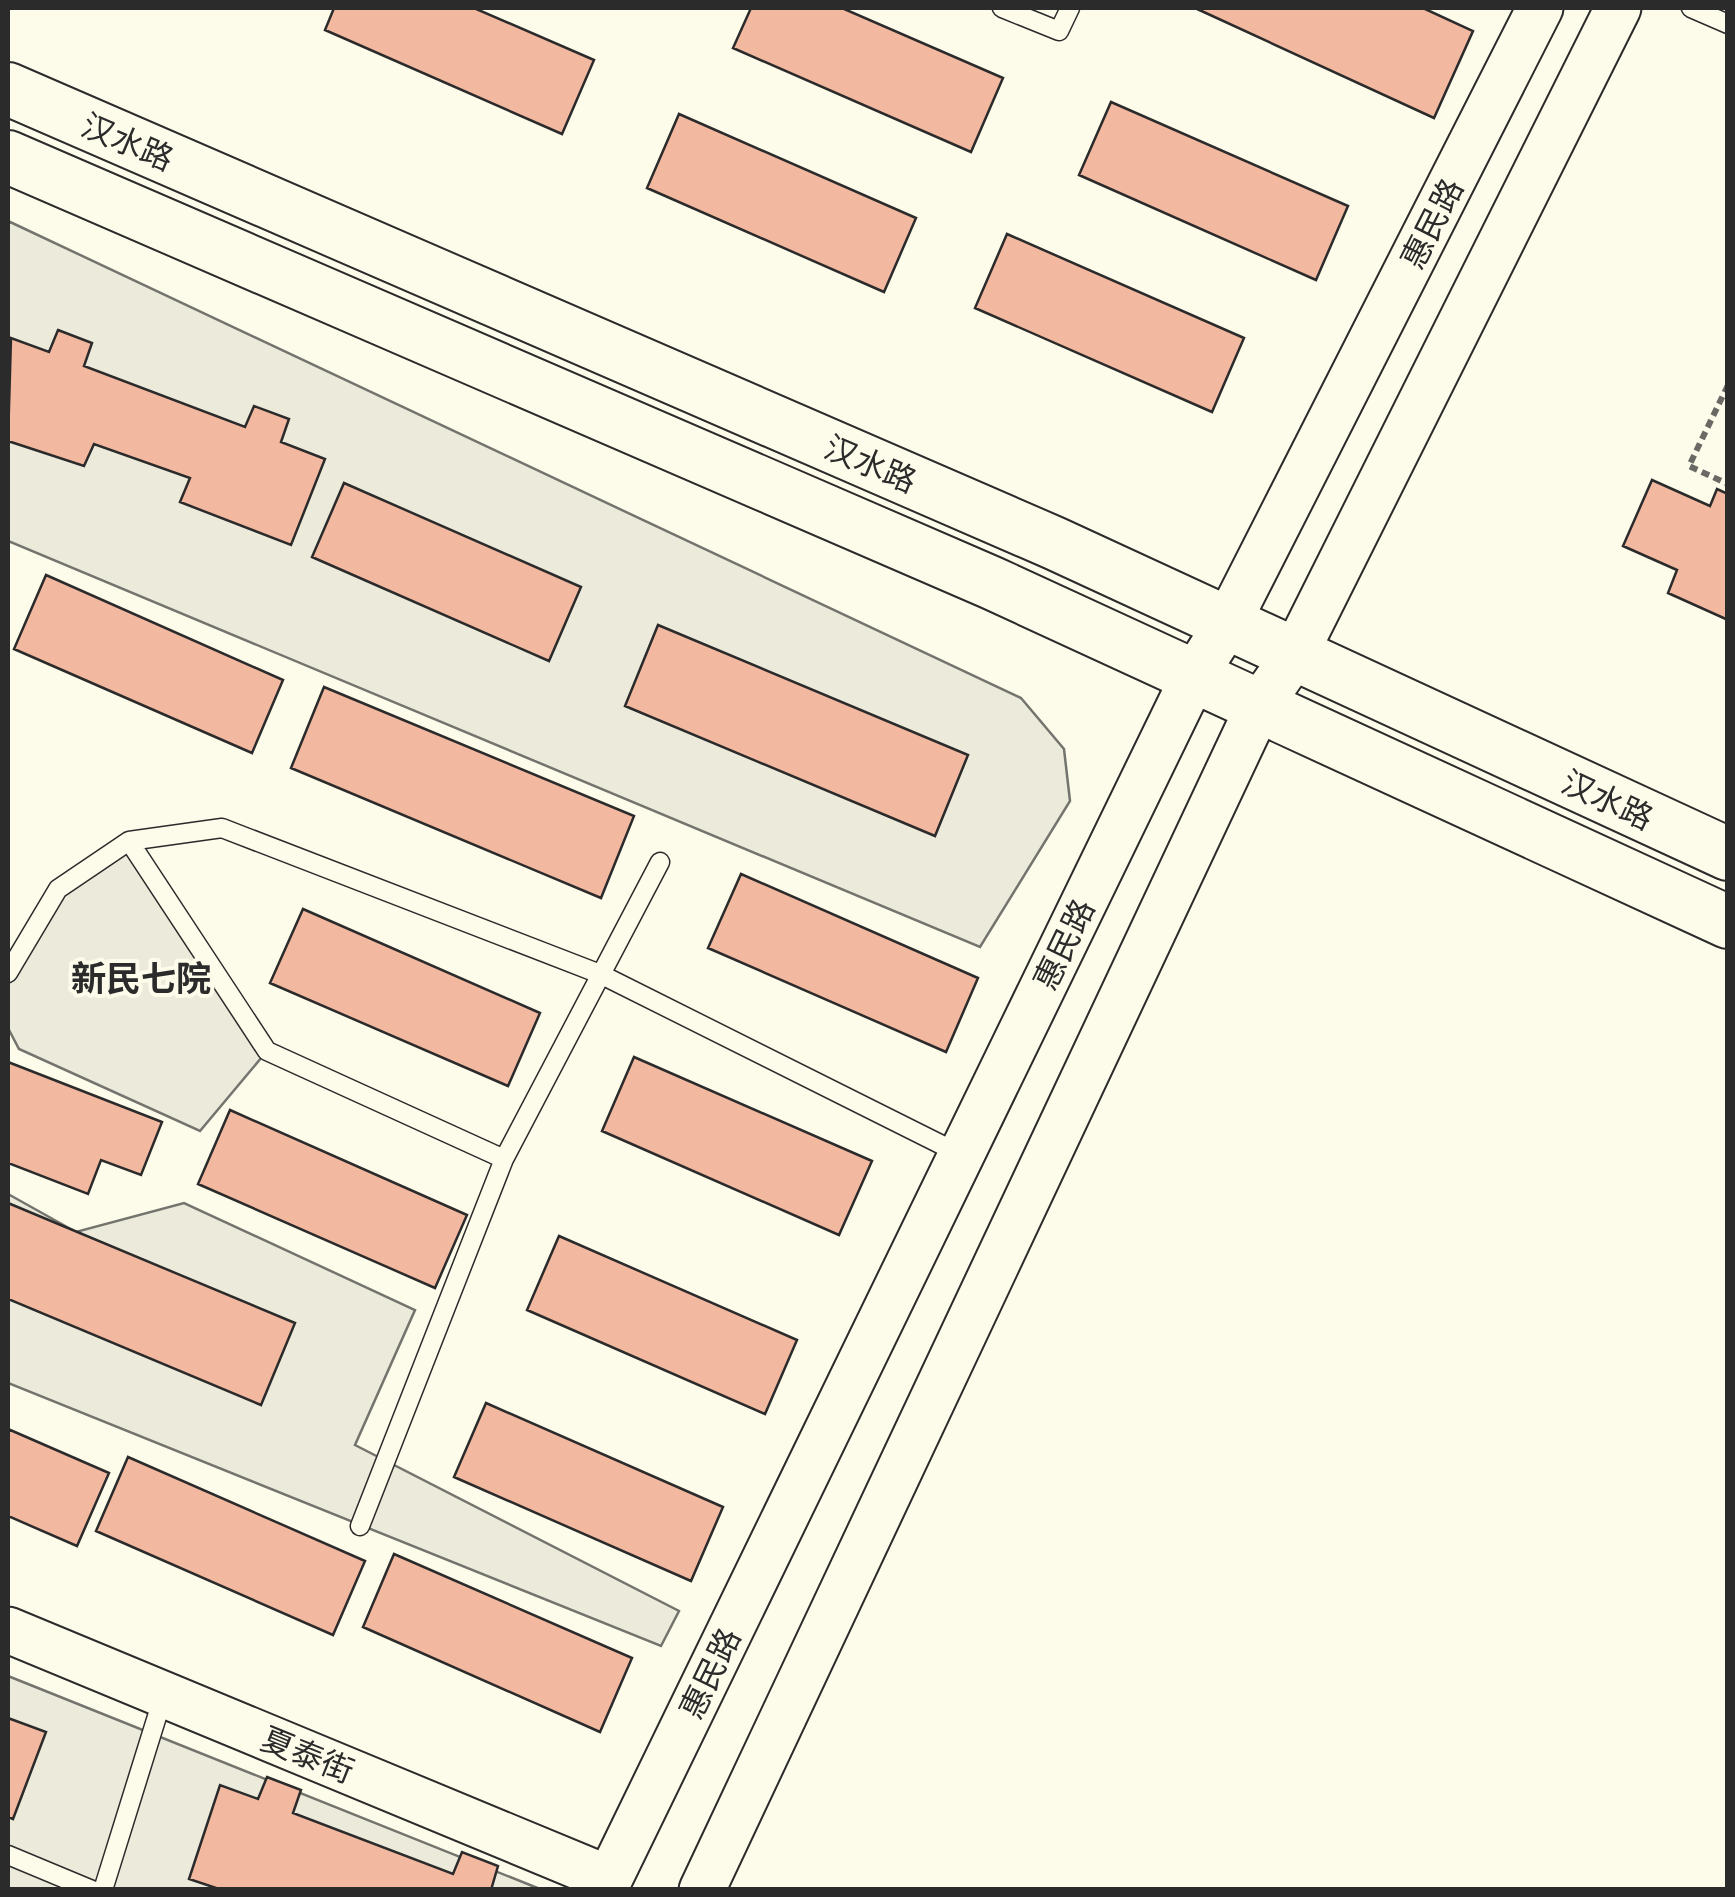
<svg xmlns="http://www.w3.org/2000/svg" width="1735" height="1897" viewBox="0 0 1735 1897" font-family="'Open Sans','Noto Sans SC',sans-serif">
	<style>
		.green { fill: #ecebdb; stroke: #74746e; stroke-width: 2.5 }
		.parking { fill: #eceadb; stroke: #74746e; stroke-width: 2.5 }
		.building { fill: #f2b8a0; stroke: #2b2b2b; stroke-width: 2.5 }
		.lines { fill: none; stroke-linecap: round; stroke-linejoin: round }
		.service-casing { stroke: #2b2b2b; stroke-width: 21 }
		.tertiary-casing { stroke: #2b2b2b; stroke-width: 49 }
		.secondary-casing { stroke: #2b2b2b; stroke-width: 56 }
		.path { stroke: #6a6964; stroke-width: 6; stroke-dasharray: 8 5; stroke-linecap: butt }
		.service { stroke: #fdfbea; stroke-width: 18 }
		.tertiary { stroke: #fdfbea; stroke-width: 45 }
		.secondary { stroke: #fdfbea; stroke-width: 52 }
		.labels { text-anchor: middle; dominant-baseline: central; stroke-width: 8; stroke-linejoin: round; paint-order: stroke }
		.street-label { font-size: 32px; fill: #2b2b2b; stroke: #fdfbea }
		.neighbourhood-label { font-size: 35px; font-weight: bold; fill: #2b2b2b; stroke: #fdfbea }
	</style>
	<rect width="100%" height="100%" fill="#fdfbea"/>
	<!-- green -->
	<path class="green" d="M8 221 1021 698 1064 749 1070 801 980 947 8 541Z
		M8 1194 76 1232 184 1203 415 1310 355 1445 679 1611 661 1646 8 1383Z
		M8 1676 540 1889H8Z"/>
	<!-- parking -->
	<path class="parking" d="M129 841 267 1051 200 1131 19 1049 8 1028V973L58 889Z"/>
	<!-- building -->
	<path class="building" d="M334 8H474L594 60 562 134 325 30Z
		M751 8H842L1003 78 971 152 733 48Z
		M1195 8H1423L1473 31 1434 118Z
		M1111 102 1348 206 1316 280 1079 175Z
		M679 114 916 218 884 292 647 188Z
		M1007 234 1244 338 1212 412 975 308Z
		M58 330 92 343 84 366 245 427 254 406 289 419 281 442 325 459 291 545 180 502 190 478 94 444 84 466 8 441 11 338 49 352Z
		M1652 480 1710 506 1717 489 1728 494V620L1668 593 1677 570 1623 546Z
		M344 483 581 587 549 661 312 557Z
		M46 575 283 680 252 753 14 649Z
		M658 625 968 755 935 836 625 706Z
		M324 687 634 816 601 898 291 768Z
		M741 874 978 978 946 1052 708 948Z
		M303 909 540 1013 508 1086 270 983Z
		M634 1057 872 1161 839 1235 602 1131Z
		M8 1062 162 1122 141 1175 101 1160 88 1194 8 1163Z
		M230 1110 467 1215 435 1288 198 1184Z
		M8 1203 295 1323 261 1405 8 1299Z
		M559 1236 797 1340 765 1414 527 1310Z
		M486 1403 723 1507 691 1581 454 1477Z
		M8 1429 109 1473 77 1546 8 1516Z
		M128 1457 365 1561 333 1635 96 1531Z
		M394 1554 632 1658 600 1732 363 1627Z
		M8 1718 46 1732 13 1819 8 1817Z
		M267 1777 301 1790 293 1813 453 1874 462 1852 498 1866 491 1890H222L189 1879 220 1785 258 1799Z"/>
	<g class="lines">
		<defs>
			<path id="service" d="M1002 8 1059 31 1070 8
				M1691 8 1728 24
				M129 841 222 828 600 974 960 1154
				M8 973 58 889 129 841 267 1051 504 1159 360 1526
				M504 1159 660 862
				M8 1855 92 1890
				M103 1890 164 1694"/>
			<path id="tertiary" d="M8 1630 609 1879
				M604 1890 1194 676 1227 624 1540 8
				M702 1890 1259 706 1294 656 1618 8"/>
			<path id="secondary" d="M8 89 1054 543 1728 854
				M8 157 992 583 1728 922"/>
		</defs>
		<!-- service casing -->
		<use href="#service" class="service-casing"/>
		<!-- tertiary casing -->
		<use href="#tertiary" class="tertiary-casing"/>
		<!-- secondary casing -->
		<use href="#secondary" class="secondary-casing"/>
		<!-- path -->
		<path class="path" d="M1728 385 1689 466 1728 484"/>
		<!-- service -->
		<use href="#service" class="service"/>
		<!-- tertiary -->
		<use href="#tertiary" class="tertiary"/>
		<!-- secondary -->
		<use href="#secondary" class="secondary"/>
	</g>
	<g class="labels">
		<!-- street labels -->
		<g class="street-label">
			<text transform="translate(128 141) rotate(23)">汉水路</text>
			<text transform="translate(1431 223) rotate(-63)">惠民路</text>
			<text transform="translate(871 463) rotate(23)">汉水路</text>
			<text transform="translate(1608 799) rotate(25)">汉水路</text>
			<text transform="translate(1063 944) rotate(-64)">惠民路</text>
			<text transform="translate(709 1673) rotate(-64)">惠民路</text>
			<text transform="translate(308 1754) rotate(22)">夏泰街</text>
		</g>
		<!-- neighbourhood labels -->
		<g class="neighbourhood-label">
			<text x="141" y="977">新民七院</text>
		</g>
	</g>
	<!-- border -->
	<rect width="1735" height="1897" fill="none" stroke="#2b2b2b" stroke-width="20"/>
</svg>
